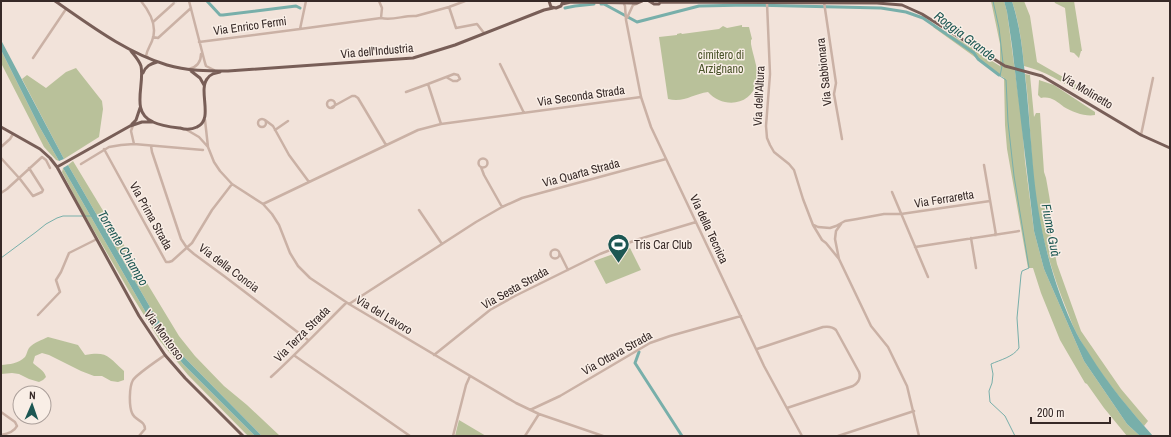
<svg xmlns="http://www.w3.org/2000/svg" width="1171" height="437" viewBox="0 0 1171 437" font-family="'Archivo Narrow',sans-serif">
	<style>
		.green { fill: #b9c19a }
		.water { fill: #78afaa }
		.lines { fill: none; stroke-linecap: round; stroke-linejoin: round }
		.stream { stroke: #78afaa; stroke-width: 1 }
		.canal { stroke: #78afaa; stroke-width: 3 }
		.minor-tunnel { stroke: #ccbeb6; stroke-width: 2.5; stroke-dasharray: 2.5 1; stroke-linecap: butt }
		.minor { stroke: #cab1a5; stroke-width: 2.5 }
		.major { stroke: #785e57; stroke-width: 3 }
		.labels { text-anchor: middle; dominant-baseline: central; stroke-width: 3; stroke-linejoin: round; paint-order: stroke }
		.street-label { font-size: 12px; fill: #362927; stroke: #f9eee6 }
		.park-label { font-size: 12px; fill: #4b542a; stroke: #f9eee6 }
		.poi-label { font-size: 12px; fill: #362927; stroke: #f9eee6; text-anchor: start }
		.water-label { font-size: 13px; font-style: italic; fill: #1c5753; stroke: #f9eee6 }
	</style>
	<rect width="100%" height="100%" fill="#f2e3da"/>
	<!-- green -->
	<path class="green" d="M991 1H1004L1007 12 1022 123 1025 161 1034 231 1044 269 1084 361 1127 424 1140 436H1127L1104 408 1087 384 1085 383 1060 340 1041 293 1033 268H1028L1007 149 1005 125 1004 78 933 27 935 25 992 60V61L1000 66V44Z
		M1012 1H1024L1030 16 1037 62 1082 88 1080 93C1062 82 1045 71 1024 66 1022 43 1019 22 1012 1Z
		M1054 1H1074L1082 51H1081L1079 58 1074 53 1070 52 1065 8 1055 3Z
		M742 25V27H749L752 39 751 40V44C753 56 759 70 757 81 752 106 723 109 708 92 693 94 684 103 668 99L659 37 677 35V34L681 33 682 34 719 29 723 26 727 28Z
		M1 50 39 126 59 161 56 160 44 147 1 63Z
		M76 68 102 101 103 109 99 137 64 159 22 79 27 75 46 88 66 72Z
		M1025 74 1030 75 1034 117 1036 113H1040L1044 172 1046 178C1048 190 1055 221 1050 230L1057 264 1081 331 1121 389 1148 421 1144 426C1120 398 1095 368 1078 336 1074 329 1071 321 1068 313 1054 279 1043 243 1037 206 1030 162 1031 118 1025 74Z
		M1039 80 1054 85 1095 112V115C1086 117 1072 112 1064 107 1056 101 1051 96 1041 98L1038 95Z
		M73 161 179 336 195 356 224 386 247 405 280 436H262L182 355 154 314 68 165Z
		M63 168 149 318 183 364 255 436H248L188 375 160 341 129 291 82 210 62 172Z
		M630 248 641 270 606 284 594 261Z
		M48 337 78 345 85 355C108 351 108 357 124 371V380L118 382 111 381 102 376H94L81 371 49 355 42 353 35 356 33 363C38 368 44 370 46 377L43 380 39 382 29 379 19 374 12 373 1 374V365C10 364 18 364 25 357 27 354 27 351 29 348 34 342 42 340 48 337Z
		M459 420 486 436H455Z"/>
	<!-- water -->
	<path class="water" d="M1004 1H1012C1019 23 1022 44 1024 66 1028 99 1030 132 1033 166 1038 224 1051 282 1077 334 1081 342 1086 348 1090 355 1108 384 1130 410 1153 436H1140L1127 424 1084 361 1044 269 1034 231 1012 46 1007 12Z
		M1 40 64 159 59 161 39 126 1 50Z
		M68 165 154 314 182 355 262 436H255L183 364 149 318 63 168Z"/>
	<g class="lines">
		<!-- stream -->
		<path class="stream" d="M993 1 999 28 1003 63
			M1002 66 1000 76 1006 80 1008 122 1014 176 1029 268 1022 271 1021 275 1017 318 1019 348C1013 357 1000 360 991 364L993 374 992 383 989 391 990 402 1005 416 1015 436
			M1 258 36 232 46 224 57 218 63 216H92"/>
		<!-- canal -->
		<path class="canal" d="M207 1 220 15H223L296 6 300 8
			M601 4H604L637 22 699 6 748 5 881 8 906 12 923 18 974 53 978 59 999 75
			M565 8 575 6 594 4
			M639 352 635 363 682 436"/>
		<!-- minor-tunnel -->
		<path class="minor-tunnel" d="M173 4 176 1"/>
		<!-- minor -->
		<path class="minor" d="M141 1C150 12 158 26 152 41 150 46 147 50 146 56L148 57
			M189 1 205 63 206 66 214 70
			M379 1 382 8 381 18
			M623 2 625 6 626 20 641 97 651 127 764 366 802 436
			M824 2 836 83 834 94 842 139
			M767 3 770 74 766 126 767 138 770 145 774 152 789 164 794 170 803 199 813 225 822 240 826 243 839 259
			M449 7 456 28 477 24 484 33
			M627 18 633 5 636 4
			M153 22 173 4
			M300 29 381 18C393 21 404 15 416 16L449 7 465 1
			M153 37 158 38 191 8
			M199 42 300 29 306 1
			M33 58 66 9
			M500 64 524 113
			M189 69C197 67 201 62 201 54
			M406 92 428 84
			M327 104a4 4 0 1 1 8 0a4 4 0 1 1-8 0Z
			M332 107 352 96H355L358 98 386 145
			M258 123a4 4 0 1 1 8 0a4 4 0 1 1-8 0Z
			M205 120 208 147 214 162 220 171 232 184 263 204 272 214 279 225 290 253 298 266 310 278 349 304 516 403 539 414 603 436
			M265 120 273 126 289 155 309 182
			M441 124 428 84 454 74 458 75 460 79 457 81H453L446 77
			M133 125 131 131 134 144
			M187 130 199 137 208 147
			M275 130 288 121
			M1141 135 1153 78
			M151 146 152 152 181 239 187 248 194 254 224 276 308 340
			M1 147 10 139 13 134
			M104 149 166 262H169L172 261 192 243 212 210 232 184
			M1 158 20 179 33 196 42 192 43 190 29 168
			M478.5 163a4.5 4.5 0 1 1 9 0a4.5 4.5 0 1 1-9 0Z
			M81 164 109 147 121 145 134 144 203 150
			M984 165 996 235
			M481 167 484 175 502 207
			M892 192 928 277
			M1 193 7 189 42 157 46 160 50 168
			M263 204 418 130 441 124 641 97
			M419 210 442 244
			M841 224 836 231 835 239 839 259 871 326 888 347 907 386 919 436
			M814 225 818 227 830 228 836 226 845 221 857 219 884 214H901L990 201
			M971 238 976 268
			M915 247 1019 231
			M550.5 254a4.5 4.5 0 1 1 9 0a4.5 4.5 0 1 1-9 0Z
			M560 254 568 270
			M349 304 476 222 502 207 522 198 666 159
			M38 315 60 292 56 280 61 272 69 253 97 239
			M757 349 823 327C829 326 833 327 836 330L859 372C861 378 858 383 853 386L787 408
			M434 355 490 310 515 296 600 254 636 240 696 222
			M295 356 410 436
			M271 377C297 353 321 328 346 303
			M530 410 560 396 650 343 670 336 741 316
			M1 412 15 422 17 426C14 432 7 434 1 435
			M139 436 145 429C145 420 135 421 132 413 129 406 129 387 133 380 137 374 158 360 165 355
			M453 436 466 385 470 376
			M525 436 539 414
			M838 436 914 411"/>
		<!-- major -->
		<path class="major" d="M55 1C90 25 125 52 167 65 187 71 208 71 228 71L413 58 455 45 544 10 553 8
			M549 1 551 7 556 8 561 6 563 1
			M649 1 654 4H659L661 1
			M660 2 877 3 902 5 922 14 1005 66 1042 76 1141 135 1170 148
			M562 4 571 2 637 3 642 1
			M131 51C135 56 139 60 141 66 145 85 130 112 153 122 161 126 171 127 180 128 186 130 191 130 197 127 214 120 198 91 207 79 210 74 215 73 220 72
			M191 71 200 78 204 85
			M143 73C146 66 150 64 157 62
			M132 124 136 120 140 108
			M1 127 40 149 50 158 57 167 139 316 165 355 185 378 243 436
			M57 167 130 126 142 122H151"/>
	</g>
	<!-- icons -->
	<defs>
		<symbol id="stadium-pin" viewBox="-11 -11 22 30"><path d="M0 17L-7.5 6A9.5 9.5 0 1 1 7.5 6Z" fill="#1c5753" stroke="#f9eee6"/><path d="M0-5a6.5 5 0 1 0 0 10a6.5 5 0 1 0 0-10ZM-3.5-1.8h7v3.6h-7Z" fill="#fff"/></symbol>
	</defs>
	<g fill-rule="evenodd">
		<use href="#stadium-pin" x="606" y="232" width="25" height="34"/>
	</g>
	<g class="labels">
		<!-- street labels -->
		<g class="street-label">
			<text transform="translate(250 26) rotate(-8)">Via Enrico Fermi</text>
			<text transform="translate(377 51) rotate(-5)">Via dell'Industria</text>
			<text transform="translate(824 72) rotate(-96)">Via Sabbionara</text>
			<text transform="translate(1087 91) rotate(31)">Via Molinetto</text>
			<text transform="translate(581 96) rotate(-8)">Via Seconda Strada</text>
			<text transform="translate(759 96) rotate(-87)">Via dell'Altura</text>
			<text transform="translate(581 173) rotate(-15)">Via Quarta Strada</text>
			<text transform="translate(944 199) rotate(-9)">Via Ferraretta</text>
			<text transform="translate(151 216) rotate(61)">Via Prima Strada</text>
			<text transform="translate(709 229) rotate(65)">Via della Tecnica</text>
			<text transform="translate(229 268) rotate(37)">Via della Concia</text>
			<text transform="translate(515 288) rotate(-29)">Via Sesta Strada</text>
			<text transform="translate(384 315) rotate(31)">Via del Lavoro</text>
			<text transform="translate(302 334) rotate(-45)">Via Terza Strada</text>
			<text transform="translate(164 335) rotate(54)">Via Montorso</text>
			<text transform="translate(617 353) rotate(-29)">Via Ottava Strada</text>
		</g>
		<!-- park labels -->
		<g class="park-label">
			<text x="721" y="55">cimitero di<tspan x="721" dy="14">Arzignano</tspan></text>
		</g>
		<!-- poi labels -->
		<g class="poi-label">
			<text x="634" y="245">Tris Car Club</text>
		</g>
		<!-- water labels -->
		<g class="water-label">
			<text transform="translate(965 36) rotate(37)">Roggia Grande</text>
			<text transform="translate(1051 230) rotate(79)">Fiume Guà</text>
			<text transform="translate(123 248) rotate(59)">Torrente Chiampo</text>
		</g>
	</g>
	<!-- border -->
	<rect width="1171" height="437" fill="none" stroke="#362927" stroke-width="4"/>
	<!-- north arrow -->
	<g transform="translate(32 405) rotate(2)"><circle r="19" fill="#f9eee6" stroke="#ab9f9a"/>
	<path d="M0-3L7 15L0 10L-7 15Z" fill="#1c5753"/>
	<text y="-6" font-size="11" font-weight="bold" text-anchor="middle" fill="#362927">N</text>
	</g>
	<!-- scale -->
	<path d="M1031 417v6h79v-6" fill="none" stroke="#362927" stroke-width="2"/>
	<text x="1037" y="417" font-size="12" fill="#362927" stroke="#f9eee6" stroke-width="3" paint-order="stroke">200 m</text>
</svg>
